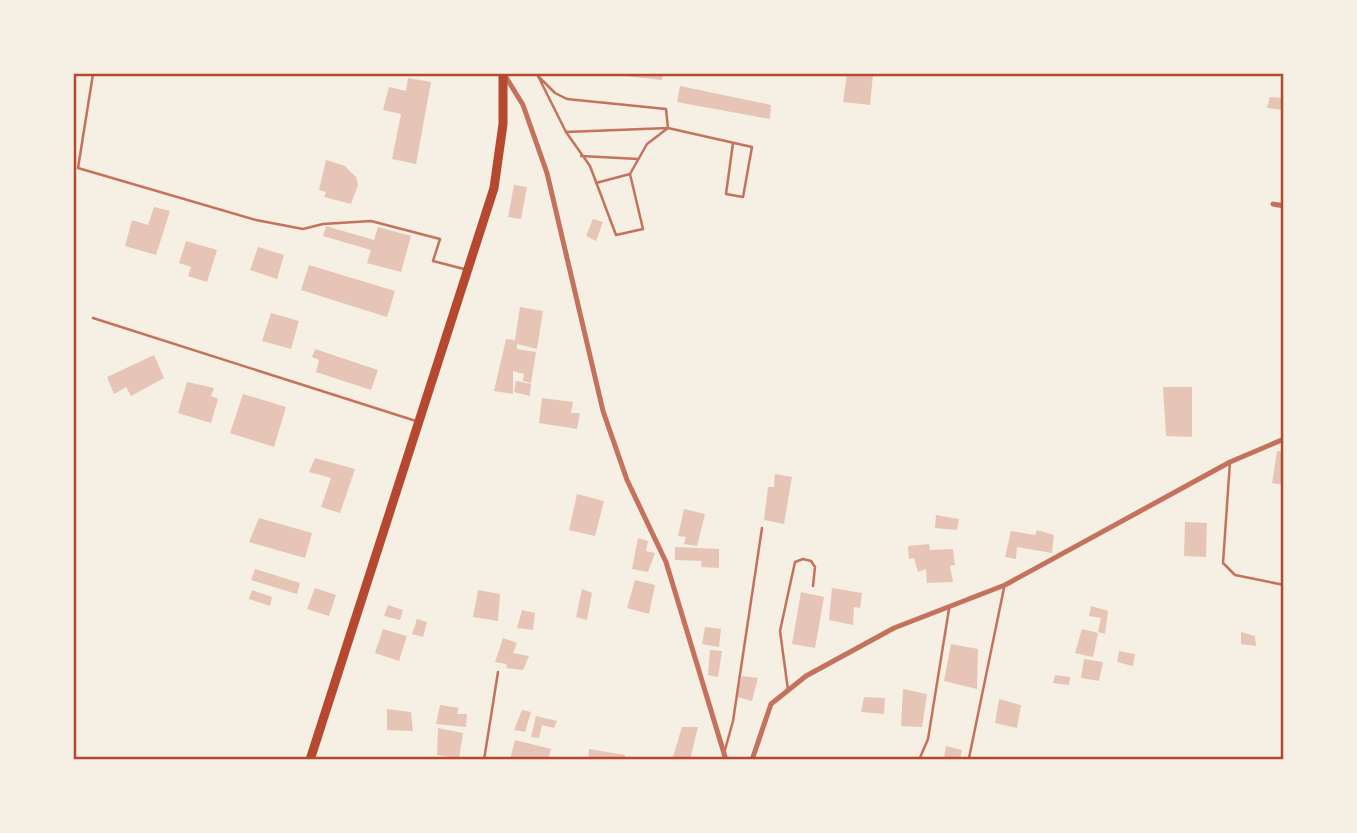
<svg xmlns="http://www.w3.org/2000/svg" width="1357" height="833" viewBox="0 0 1357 833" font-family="Commissioner,sans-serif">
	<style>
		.building { fill: #e6c5b7 }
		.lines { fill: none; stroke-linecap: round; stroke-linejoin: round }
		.service { stroke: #c5725c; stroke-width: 2.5 }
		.minor { stroke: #c5725c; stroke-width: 5 }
		.primary { stroke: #b5482f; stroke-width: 9 }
		.neatline { fill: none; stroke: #b5482f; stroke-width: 2.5 }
	</style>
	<rect width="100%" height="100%" fill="#f6efe4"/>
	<!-- building -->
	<path class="building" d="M607 74H663L662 80Z
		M847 74H873L870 105 843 102Z
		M408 78 431 82 416 164 392 159 401 114 383 110 389 87 406 91Z
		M680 86 771 105 770 119 677 102Z
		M1270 97 1284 98V110L1267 108Z
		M326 160 345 166 356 177 358 185 351 204 324 197 326 192 319 190Z
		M514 185 527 187 521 219 508 217Z
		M154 207 170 211 156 255 125 246 132 220 148 225Z
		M593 219 603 222 596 241 586 236Z
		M326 226 374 240 378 227 411 236 401 272 367 263 371 250 323 236Z
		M186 241 217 250 207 282 188 276 191 267 179 263Z
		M258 247 284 255 277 279 250 270Z
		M309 265 395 291 387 317 301 290Z
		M520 307 543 311 537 349 517 344V349L536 352 531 383 523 381 524 374 513 371V394L494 391 506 339 515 340Z
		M271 313 299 321 291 349 262 341Z
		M315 349 378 370 371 390 316 372 319 360 312 357Z
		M154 355 164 378 131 396 126 387 114 394 107 377Z
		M516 381 531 384 530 396 514 392Z
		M187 382 214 388 211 396 218 399 211 423 178 413Z
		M1163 387H1192V437L1166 436Z
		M243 394 286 407 274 447 230 433Z
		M542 398 573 402 571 413H580L577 429 539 423Z
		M1277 451 1284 452V485L1272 483Z
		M315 458 355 469 340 513 321 507 331 478 309 472Z
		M775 474 792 477 784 524 764 520 768 487H774Z
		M577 494 604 501 595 536 569 530Z
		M684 509 705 514 697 546 684 544 686 537 678 536Z
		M936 515 959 519 957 530 935 528Z
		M259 518 312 533 305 558 249 542Z
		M1185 522 1207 523 1206 557 1184 556Z
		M1037 530 1054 535 1052 553 1017 547 1016 559 1005 557 1011 531 1035 535Z
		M638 538 648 541 646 551 655 553 648 572 632 569Z
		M929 544 930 550 953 549 955 565 950 566 953 582 927 583 926 569 918 572 914 558 909 559 908 546Z
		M675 547 719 549V568L701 567 702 561 675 560Z
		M255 569 300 583 297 594 251 580Z
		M635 580 655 585 649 614 627 608Z
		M315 588 336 595 329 616 307 609Z
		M832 588 862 593 860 608 854 607 853 625 829 620Z
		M582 589 592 593 587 620 576 617Z
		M252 590 272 597 270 606 249 599Z
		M478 590 500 594 498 621 473 617Z
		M801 592 824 597 815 648 792 644Z
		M388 605 403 610 400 620 384 616Z
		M1091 606 1108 611 1105 634 1098 632 1101 618 1089 616Z
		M522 610 535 613 533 630 517 628Z
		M417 619 427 622 423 637 412 634Z
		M705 627 721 629 719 647 702 644Z
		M383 629 407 636 399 661 375 653Z
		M1082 629 1098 633 1093 657 1075 653Z
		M1241 632 1255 636 1256 646 1241 644Z
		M503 638 517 643 513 653 529 656 523 670 507 668 506 664 495 662Z
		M951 644 978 649 977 689 944 681Z
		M710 650 722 651 718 677 708 675Z
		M1119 651 1135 654 1133 666 1117 662Z
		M1084 659 1103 662 1099 681 1081 678Z
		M1055 675 1070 677 1069 685 1053 683Z
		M742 676 758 678 752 701 737 697Z
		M903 689 927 694 922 727 901 726Z
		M864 697 885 698 884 714 861 712Z
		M999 699 1021 705 1017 728 995 723Z
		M440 705 459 708 457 714H467L466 727 436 724Z
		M387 709 411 712 413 731 387 730Z
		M522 710 531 712 525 732 514 730Z
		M536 716 557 721 554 728 542 725 539 738 531 737Z
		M682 727H698L690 760H672Z
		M438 728 463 733 459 758 437 755Z
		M515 740 551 749 548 760H510Z
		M946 746 962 750 960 760 944 757Z
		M589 749 625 755 624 760H588Z"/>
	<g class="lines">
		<!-- service -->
		<path class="service" d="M93 74 78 168 256 220 303 229 323 224 371 221 440 239 433 261 464 269
			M537 74 566 132 668 128 752 147 743 197 726 194 733 143
			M538 76 555 93 567 99 666 109 668 128 647 144 630 174 643 229 616 235 590 166 566 132
			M581 156 638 159
			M596 183 630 174
			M93 318 416 421
			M1230 462 1223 563 1235 575 1284 585
			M788 690 780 631 795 562 803 559 811 561 815 567 813 586
			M725 750 733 721 762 528
			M969 758 1004 588
			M484 760 498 672
			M919 760 928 739 949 609"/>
		<!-- minor -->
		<path class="minor" d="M504 74 523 105 547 173 603 411 627 480 666 562 726 760
			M1273 204 1284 206
			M752 760 771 704 806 676 894 628 1005 585 1230 462 1284 439"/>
		<!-- primary -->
		<path class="primary" d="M310 760 494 188 503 124V74"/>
	</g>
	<!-- border -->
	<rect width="1357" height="833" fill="none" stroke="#f6efe4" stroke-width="150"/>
	<rect x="75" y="75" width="1207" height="683" class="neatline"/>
</svg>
